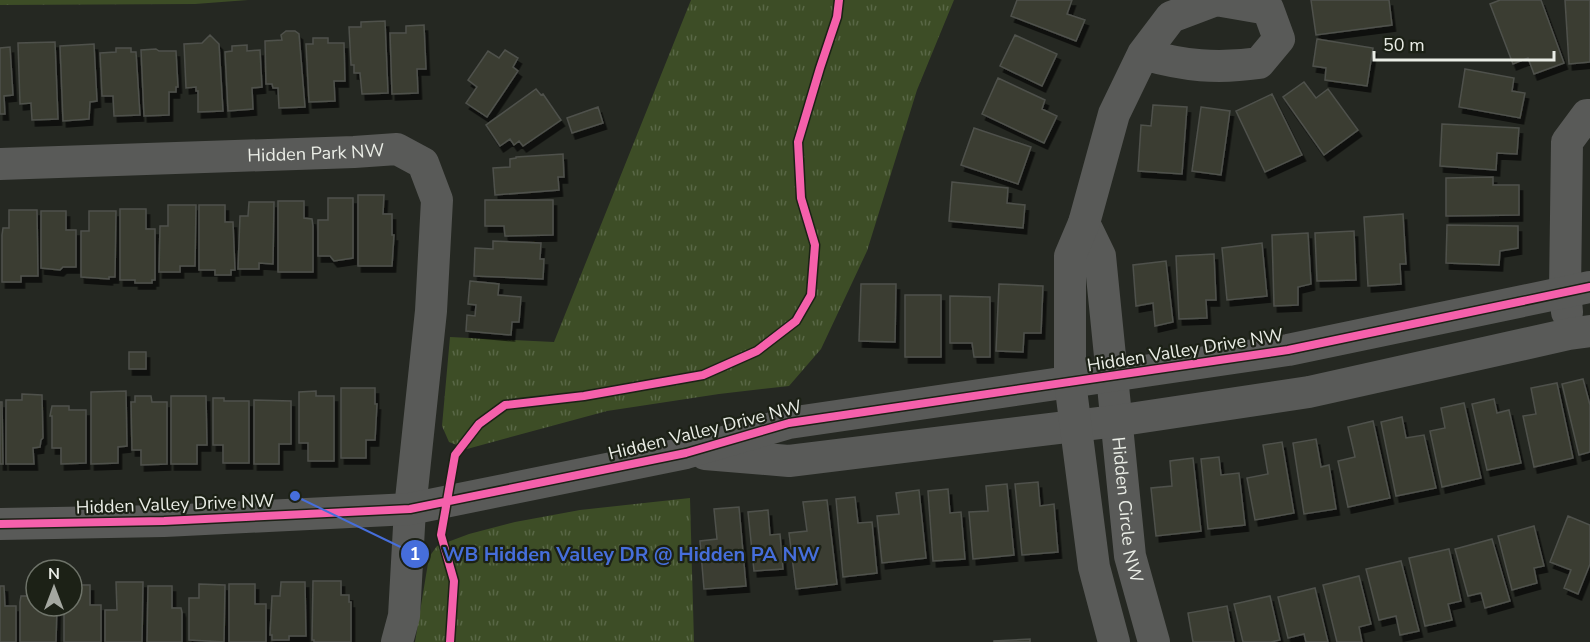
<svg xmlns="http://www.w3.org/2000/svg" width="1590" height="642" viewBox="0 0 1590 642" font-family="'Nunito Sans',sans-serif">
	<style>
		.park { fill: url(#park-tufts) }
		.building { fill: #3a3e32; stroke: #4f514c; stroke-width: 1.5; filter: url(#shadow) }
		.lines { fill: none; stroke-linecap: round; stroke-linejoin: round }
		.minor { stroke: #595a58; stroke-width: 32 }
		.cycleway-casing { stroke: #1c2116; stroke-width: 11 }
		.cycleway { stroke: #f560ab; stroke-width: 8 }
		.labels { text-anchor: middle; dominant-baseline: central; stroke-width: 4.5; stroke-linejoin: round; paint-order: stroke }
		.street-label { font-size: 18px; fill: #eaede6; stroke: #1c2116 }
		.leader { fill: none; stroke: #466edb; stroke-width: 2 }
		.callout-dot { fill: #466edb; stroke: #1c2116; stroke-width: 2 }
		.mark-label { font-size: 18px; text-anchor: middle; font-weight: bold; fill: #fff }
		.callout-label { font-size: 20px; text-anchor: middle; font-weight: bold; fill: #466edb; stroke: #1c2116; stroke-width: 4.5; stroke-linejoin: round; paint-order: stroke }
	</style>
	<defs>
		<pattern id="park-tufts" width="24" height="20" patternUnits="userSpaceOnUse" patternTransform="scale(1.5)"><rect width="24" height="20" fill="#3d4d26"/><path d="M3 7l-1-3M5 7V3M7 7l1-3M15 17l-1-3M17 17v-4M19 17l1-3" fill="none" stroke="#596746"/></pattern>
		<filter id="shadow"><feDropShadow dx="3.5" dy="6" stdDeviation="0" flood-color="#0009"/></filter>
	</defs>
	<rect width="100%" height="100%" fill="#252822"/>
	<!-- park -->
	<path class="park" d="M0 0H248L195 4 0 5Z
		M691 0H954L917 90 867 251 821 349 789 386 719 394 607 411 467 449 449 442 442 426 450 337 554 342Z
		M690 498 694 642H415L429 557 437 546 469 534 515 522 580 510Z"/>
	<!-- building -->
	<path class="building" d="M1017 0H1072L1067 14 1085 20 1076 41 1011 16Z
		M1311 0H1389L1392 25 1316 35Z
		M1500 0H1541L1564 63 1534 74 1528 58 1513 64 1490 4Z
		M1565 0H1590V62L1569 64Z
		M385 21 388 93 362 94 360 73H354V65H351L349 27H361V22Z
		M424 25 426 69H417L418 93 392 94 390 33H406V26Z
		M286 31H295L299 34 305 107 279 108 278 88H273L272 84H266L265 41 282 40 281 35Z
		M210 35 219 44 223 111 198 112V91H196V87L186 88 184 44 202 43Z
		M1015 35 1057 54 1042 86 1000 66Z
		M313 38H328V43H344L345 81H334L335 101 309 102 306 44H313Z
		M1317 39 1373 48 1367 86 1325 80 1326 68 1313 66Z
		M55 42 58 119 32 120 31 103 20 104 18 43Z
		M94 44 97 101 90 102 89 119 63 121 60 46Z
		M247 45V51L260 50 262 87 252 88 253 109 228 111 225 52 232 51V46Z
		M10 47 13 95 4 96 5 114H0V48Z
		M116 48H131V52H136L140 115 114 116 113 96H102L100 53 116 52Z
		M156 49 159 51H176L178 87H176V92H169V115L144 116 141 50Z
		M505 50 518 58 513 67 518 71 487 117 466 103 477 87 468 80 488 51 499 58Z
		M1465 69 1514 78 1512 91 1525 93 1520 118 1459 107Z
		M998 78 1045 100 1042 109 1057 116 1044 143 982 114Z
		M1304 82 1316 98 1328 89 1358 130 1324 155 1283 97Z
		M536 89 541 95 543 94 561 120 523 146 519 141 514 145 510 139 500 146 486 125Z
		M1272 94 1302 155 1265 172 1236 111Z
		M1153 105 1187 107 1182 174 1138 171 1141 125 1151 126Z
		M598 107 603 123 572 133 567 118Z
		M1201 107 1230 111 1221 175 1192 171Z
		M1442 124 1519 128 1517 154 1497 153 1496 170 1440 166Z
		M974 128 1031 147 1018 184 961 165Z
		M563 154 564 177H558L559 190 495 195 493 168 510 167V159L516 158V157Z
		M1493 177V185H1519V215L1446 216V178Z
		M952 182 1008 188 1007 203 1025 205 1023 228 949 221Z
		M358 195H384L383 214H392V235H394L392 266H358Z
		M328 198H353V258L334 261 330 256H318V220H328Z
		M485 200H553V235L505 236 504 226H485Z
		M278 201H304V218L312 219 313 226V272H278Z
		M249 202H274L273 264 259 263V269H238L240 216H248Z
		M168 205H196L195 266H180V272H159L160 226H168Z
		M199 205H225V222H233L235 270H231V275H215V270H199Z
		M120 209H146V229H155V280H152V283H135V280H120Z
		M9 210H37L38 276H21V282H2V235L3 228H9Z
		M41 211H66V230H76V267H63L60 270 41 268Z
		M89 211H116L115 277H109V279L81 277V231H89Z
		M1403 214 1406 264H1400L1401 284 1368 286 1364 217Z
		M1447 225 1518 226V248L1500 251 1499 265 1446 263Z
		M1354 231 1356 280 1317 281 1315 233Z
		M1308 233 1311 284 1298 287V305L1274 306 1272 235Z
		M493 241 541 243 540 259H544L543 279 474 276 475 248 493 249Z
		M1262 243 1267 296 1227 300 1222 248Z
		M1214 254 1216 300H1206L1207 318 1179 319 1176 256Z
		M1166 261 1173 322 1155 326 1153 303 1136 306 1133 265Z
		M470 281 499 284 498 295 521 297 519 322H512L511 335 466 331 467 315 475 316 476 305 468 304Z
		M861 284H896L895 342 859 341Z
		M999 284 1043 286 1041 333H1024L1023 352 996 351Z
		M905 295H941V357H905Z
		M950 296 990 297V357H974L972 343H950Z
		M129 352H146V369H129Z
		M1583 379 1590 405V452L1579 455 1562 384Z
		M1557 383 1573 458 1534 467 1523 416 1536 414 1531 388Z
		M341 388H375V404H377L375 440H366V458H341Z
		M126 391 127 446 118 447V463L91 464V392Z
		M316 391V396H334V461H308V443H299V392Z
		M22 394 42 395 43 438 41 440 40 447 33 448 34 464H6V400H22Z
		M135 396H151L152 402H167V464L141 465V450H132L131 402H135Z
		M171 396H206L207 445H197V464H171Z
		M213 398H224V401H249V463H223V445H213Z
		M1494 399 1497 413 1509 410 1521 463 1487 470 1472 404Z
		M254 400 291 401V444H279V464H254Z
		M0 402H2L3 464H0Z
		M1464 403 1481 478 1442 487 1430 431 1445 428 1441 408Z
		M52 406H69V410H86V463L61 464V448H52V416H50Z
		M1402 417 1406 438 1424 435 1436 488 1396 496 1381 422Z
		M1373 421 1390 498 1348 507 1338 461 1355 457 1348 427Z
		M1316 439 1321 467 1329 465 1336 509 1304 514 1293 443Z
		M1282 442 1294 513 1255 520 1247 478 1268 474 1263 445Z
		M1219 457 1221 475 1239 473 1245 525 1208 529 1201 459Z
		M1193 458 1201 531 1156 536 1151 488 1172 486 1170 461Z
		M1038 482 1040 506 1054 504 1058 552 1022 555 1015 484Z
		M1007 484 1014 555 973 559 969 512 988 511 986 486Z
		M948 489 950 513 961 512 965 559 933 561 928 491Z
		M919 490 926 558 882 563 877 516 899 514 896 493Z
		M855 497 858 523 872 522 877 573 843 577 836 499Z
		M827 500 837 584 796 589 789 533 807 531 803 502Z
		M739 507 746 586 704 589 700 541 717 539 714 509Z
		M768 510 770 535 780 534 783 569 754 571 748 512Z
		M1568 516 1590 525V564L1578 594 1564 588 1571 570 1550 562Z
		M1534 526 1544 566 1534 568 1537 583 1512 590 1498 536Z
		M1492 539 1510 601 1485 608 1481 593 1468 596 1455 549Z
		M1449 549 1461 601 1448 604 1452 620 1425 626 1409 558Z
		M1401 561 1419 631 1400 635 1396 616 1379 620 1366 569Z
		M1359 576 1371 624 1359 627 1362 642H1337L1323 585Z
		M30 581 36 582V606H57L56 642H20V602L21 596H30Z
		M313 581H341V595H349V602H351V642H314V640H312Z
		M116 582H143L142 642H105V610H117Z
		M281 582H305L306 636H289V640H272V635H270L272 596H280Z
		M199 584 225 585 224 642 189 640V598H199Z
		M229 584H255V604H266V642H229Z
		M72 585H90V605H101V642H64V606H72Z
		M0 586H4L5 606H16V642H0Z
		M148 586H172V608H181L182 612V642H147Z
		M1315 588 1328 642H1306L1304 634 1288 638 1278 597Z
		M1270 596 1280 640 1271 642H1243L1234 604Z
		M1227 606 1234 642H1193L1188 613Z
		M1030 639V642H994V641Z"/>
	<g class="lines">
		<!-- minor -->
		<g class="minor">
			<path id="s1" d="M0 164 354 152 397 149 423 163 437 200 431 311 410 509 404 616 397 642"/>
			<path id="s2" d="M1084 223 1100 256 1130 556 1154 642"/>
			<path d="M1567 312 1565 291 1567 142 1587 115H1590"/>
			<path d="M705 454 789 461 1116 421 1309 392 1569 334 1590 331"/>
			<path d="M0 524 164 521 410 509 686 453 789 423 1288 350 1590 287"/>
			<path d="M1114 642 1094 567 1070 382V256L1084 223 1114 114 1143 54 1171 17 1216 0 1268 9 1279 39 1259 63C1217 69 1184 66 1143 54"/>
		</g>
		<defs>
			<path id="cycleway" d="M0 524 164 521 410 509 686 453 789 423 1288 350 1590 287
				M450 642 454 581 441 535 455 455 479 424 505 405 584 396 703 375 757 351 796 321 811 295 815 245 801 198 798 142 820 68 837 17 839 0"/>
		</defs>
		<!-- cycleway casing -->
		<use href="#cycleway" class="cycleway-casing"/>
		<!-- cycleway -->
		<use href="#cycleway" class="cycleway"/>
	</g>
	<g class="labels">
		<!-- street labels -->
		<g class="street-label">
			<text stroke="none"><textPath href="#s1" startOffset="316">Hidden Park NW</textPath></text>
			<text transform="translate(1185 350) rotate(-9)">Hidden Valley Drive NW</text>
			<text transform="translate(705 430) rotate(-14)">Hidden Valley Drive NW</text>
			<text transform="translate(175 504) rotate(-2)">Hidden Valley Drive NW</text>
			<text stroke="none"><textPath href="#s2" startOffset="292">Hidden Circle NW</textPath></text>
		</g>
	</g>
	<!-- callouts -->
	<path class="leader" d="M295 496L415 554"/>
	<g class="callout-dot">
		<circle cx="295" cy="496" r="6"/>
		<circle cx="415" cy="554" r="15"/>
	</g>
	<g class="mark-label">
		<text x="415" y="560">1</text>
	</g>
	<g class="callout-label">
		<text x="631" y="561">WB Hidden Valley DR @ Hidden PA NW</text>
	</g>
	<!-- north arrow -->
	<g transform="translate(54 588)"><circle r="28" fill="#1c2116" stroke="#6e7369" stroke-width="1.5"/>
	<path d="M0-4.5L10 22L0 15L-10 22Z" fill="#a5a8a1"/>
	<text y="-9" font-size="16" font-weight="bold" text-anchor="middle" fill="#eaede6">N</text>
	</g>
	<!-- scale -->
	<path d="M1374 51v9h180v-9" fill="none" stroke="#eaede6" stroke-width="3"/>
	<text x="1383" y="51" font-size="18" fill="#eaede6" stroke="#1c2116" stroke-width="4.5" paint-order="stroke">50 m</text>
</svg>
